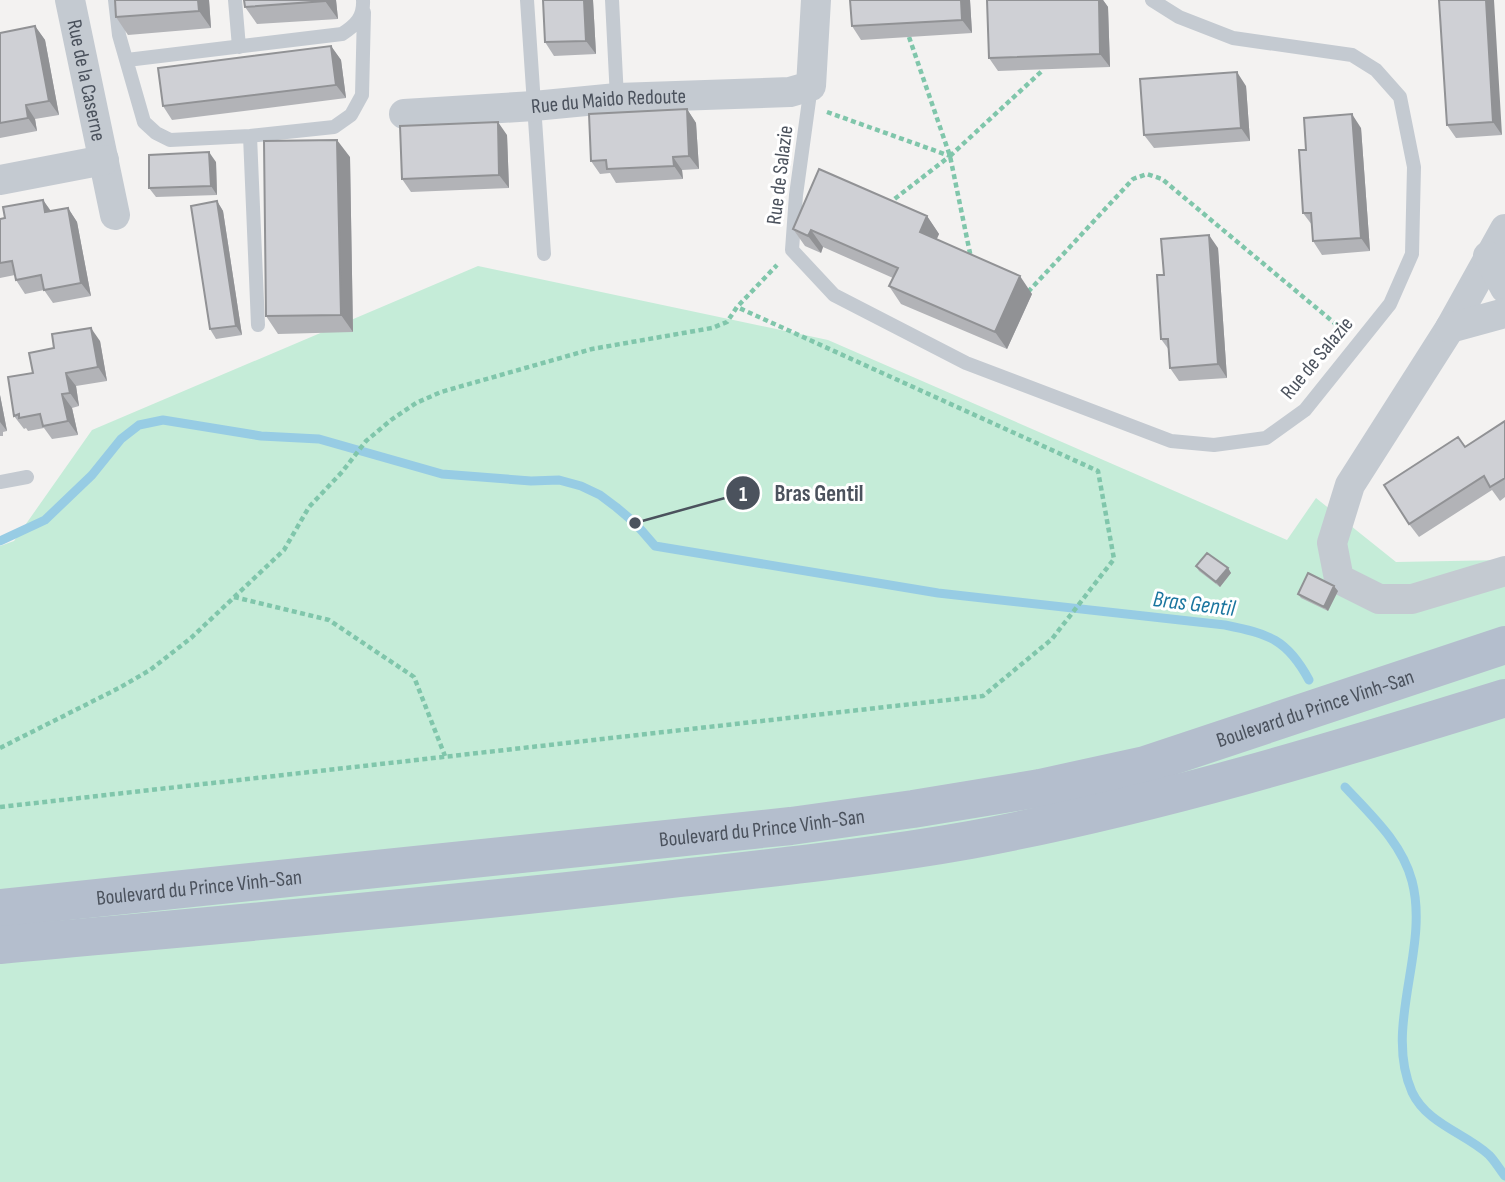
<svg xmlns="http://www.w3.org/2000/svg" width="1505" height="1182" viewBox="0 0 1505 1182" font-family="'Sofia Sans Condensed',sans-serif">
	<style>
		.green { fill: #c5ecd8 }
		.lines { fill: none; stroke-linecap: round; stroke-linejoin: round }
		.stream { stroke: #97cce4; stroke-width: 9 }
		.path { stroke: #80c6ab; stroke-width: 4.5; stroke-dasharray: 5 3.5; stroke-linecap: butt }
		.lane { stroke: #c4cad1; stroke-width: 14 }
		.street { stroke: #c4cad1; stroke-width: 30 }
		.primary { stroke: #b4becd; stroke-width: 38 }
		.wall { fill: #b2b3b7 }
		.shaded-wall { fill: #919295 }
		.building { fill: #cfd0d5; stroke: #919295; stroke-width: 2 }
		.labels { text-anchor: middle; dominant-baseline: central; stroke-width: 6; stroke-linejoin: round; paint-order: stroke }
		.street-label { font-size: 21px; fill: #4b525d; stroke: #fff }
		.water-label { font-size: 23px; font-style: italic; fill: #1b769f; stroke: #fff }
		.leader { fill: none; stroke: #4b525d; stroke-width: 2.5 }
		.callout-dot { fill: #4b525d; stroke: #fff; stroke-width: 2.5 }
		.mark-label { font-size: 21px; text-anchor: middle; font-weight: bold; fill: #fff }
		.callout-label { font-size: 23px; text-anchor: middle; font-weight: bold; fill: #4b525d; stroke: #fff; stroke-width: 6; stroke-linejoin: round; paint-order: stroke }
	</style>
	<rect width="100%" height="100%" fill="#f3f2f1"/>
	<!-- green -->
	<path class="green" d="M478 266 828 340 1287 540 1316 498 1396 562 1505 560V1182H0V546L14 541 92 430Z"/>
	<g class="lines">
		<!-- stream -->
		<path class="stream" d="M0 541 45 520 92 475 121 439 139 425 163 420 261 436 319 439 442 474 531 481 559 480 581 486 600 495 616 507 635 523 655 546 938 593 1225 625C1269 634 1287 639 1309 680
			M1345 787C1371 815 1402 843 1412 881 1430 949 1383 1026 1412 1092 1427 1124 1465 1133 1489 1155 1495 1161 1500 1170 1505 1176"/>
		<!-- path -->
		<path class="path" d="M909 37 950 156 971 258
			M827 112 950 156 888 204
			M950 156 1043 70
			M1028 292 1133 179 1147 174 1162 179 1344 331
			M234 597 329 620 414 677 445 756
			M0 748 119 688 150 670 191 638 284 550 309 507 342 472 366 441 391 420 416 403 441 392 592 349 712 328 727 322 737 307 777 265
			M0 807 983 696 1052 639 1114 559 1098 471 737 307"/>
		<!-- lane -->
		<path class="lane" d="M115 0 119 35 144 122 156 133 170 140 250 136 334 127 351 115 362 95 364 12
			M235 0 239 47
			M527 0 544 254
			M612 0 617 98
			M127 60 342 34C356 25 364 17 363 0
			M811 86 796 195 792 250 834 295 966 363 1171 441 1214 445 1266 438 1305 410 1390 304 1412 254 1414 167 1400 97 1376 70 1352 55 1233 38 1179 17 1152 0
			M250 136 258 325
			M0 482 27 477"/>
		<!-- street -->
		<g class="street">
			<path id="s1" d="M70 0 115 215"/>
			<path id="s2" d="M404 114 534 106 617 98 790 92 811 86 816 0"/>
			<path d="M0 180 104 160"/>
			<path d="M1505 229 1450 328 1350 485 1332 543 1339 579 1379 599H1412L1505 571"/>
			<path d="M1488 256 1505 288"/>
			<path d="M1450 328 1505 313"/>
		</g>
		<!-- primary -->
		<g class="primary">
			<path id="s3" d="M0 908 791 826 913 809 1040 788 1145 765 1505 645"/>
			<path d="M0 945C227 924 454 905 681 878 777 867 875 857 970 840 1152 806 1328 753 1505 698"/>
		</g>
	</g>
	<!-- wall -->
	<path class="wall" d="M209 0 211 28 128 35 116 17Z
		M244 0H336L338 19 257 24 245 7Z
		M543 0H593L596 54 554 56 545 42Z
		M970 0 972 33 861 40 852 26Z
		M1099 0H1103L1108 7 1110 67 998 71 989 58Z
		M1439 0 1502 135 1456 138 1447 125Z
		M35 26 45 40 59 115 35 119 37 131 0 138V33Z
		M331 46 341 60 346 98 172 120 163 106Z
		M1246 86 1250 141 1154 148 1144 135Z
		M687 109 696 123 699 169 682 170 683 179 616 183 610 173 600 174 591 161Z
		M1361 128 1370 251 1322 255 1313 241 1312 225 1303 213 1306 150Z
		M507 135 509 188 411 192 402 179Z
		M350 157 353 332 278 334 266 316Z
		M216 162 217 195 156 197 149 188Z
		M43 200 51 211 68 208 77 222 91 296 53 303 44 290 25 294 16 280 15 275 0 278V219L5 218Z
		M217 201 223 211 242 335 216 339 210 329Z
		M927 216 939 234 936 240 1032 294 1007 349 901 304 889 286 893 278 823 247 821 253 805 246 793 229Z
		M1218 248 1227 378 1179 381 1170 368 1169 350 1161 339 1164 275Z
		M100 341 107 381 76 386 79 406 72 408 78 435 52 439 44 428 28 431 26 428 24 429 14 416Z
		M0 395 7 431 3 432V436H0Z
		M1505 421V497L1500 501 1492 490 1419 537 1409 524 1465 447Z
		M1196 566 1228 568 1231 573 1220 587 1199 571Z
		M1338 591 1328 611 1301 598 1298 594Z"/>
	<!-- shaded-wall -->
	<path class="shaded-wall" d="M198 0H209L211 28 199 11Z
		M325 0H336L338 19 325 1Z
		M584 0H593L596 54 586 41Z
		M961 0H970L972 33 962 20Z
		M1099 0H1103L1108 7 1110 67 1100 54Z
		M1486 0H1494L1502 135 1493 122Z
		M35 26 45 40 59 115 49 101Z
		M331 46 341 60 346 98 336 85Z
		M1237 72 1246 86 1250 141 1241 128Z
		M26 105 35 119 37 131 28 118Z
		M687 109 696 123 699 169 689 156Z
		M1352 114 1361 128 1370 251 1361 238Z
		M498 122 507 135 509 188 499 175Z
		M337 140 350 157 353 332 341 315Z
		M209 152 216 162 217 195 211 186Z
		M673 157 682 170 683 179 674 166Z
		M43 200 52 213 45 212Z
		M217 201 223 211 242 335 236 326Z
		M68 208 77 222 91 296 81 283Z
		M927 216 939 234 932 250 920 232Z
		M811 230 823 247 821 253 808 236Z
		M1209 235 1218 248 1227 378 1218 364Z
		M1020 276 1032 294 1007 349 995 332Z
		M91 328 100 341 107 381 98 367Z
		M66 373 76 386 79 406 70 393Z
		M62 394 72 408 78 435 68 421Z
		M0 395 7 431 0 422Z
		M1228 568 1231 573 1220 587 1216 582Z
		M1334 586 1338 591 1328 611 1324 607Z"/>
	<!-- building -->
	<path class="building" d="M115 0H198L199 11 116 17Z
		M244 0H325V1L245 7Z
		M543 0H584L586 41 545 42Z
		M850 0H961L962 20 852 26Z
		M987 0H1099L1100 54 989 58Z
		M1439 0H1486L1493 122 1447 125Z
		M35 26 49 101 26 105 28 118 0 123V33Z
		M331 46 336 85 163 106 158 68Z
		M1237 72 1241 128 1144 135 1140 79Z
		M687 109 689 156 673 157 674 166 607 169 606 160 591 161 589 114Z
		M1352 114 1361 238 1313 241 1311 213H1303L1299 150H1306L1304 118Z
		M498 122 499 175 402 179 400 126Z
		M337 140 341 315 266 316 264 141Z
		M209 152 211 186 149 188V155Z
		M819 169 927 216 920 232 1020 276 995 332 889 286 898 268 811 230 808 236 793 229Z
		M43 200 45 212 68 208 81 283 44 290 41 275 16 280 12 261 0 263V219L5 218 3 207Z
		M217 201 236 326 210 329 191 206Z
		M1209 235 1218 364 1170 368 1168 339H1161L1157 275H1164L1161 239Z
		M91 328 98 367 66 373 70 393 62 394 68 421 43 426 40 414 19 418V414L14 416 8 377 33 373 29 353 54 348 52 334Z
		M1505 421V478L1490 487 1484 476 1409 524 1384 485 1458 437 1465 447Z
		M1207 553 1228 568 1216 582 1196 566Z
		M1308 573 1334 586 1324 607 1298 594Z"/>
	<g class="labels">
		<!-- street labels -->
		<g class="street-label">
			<text stroke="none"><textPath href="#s1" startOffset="82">Rue de la Caserne</textPath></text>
			<text stroke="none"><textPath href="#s2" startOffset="205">Rue du Maido Redoute</textPath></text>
			<text transform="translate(780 175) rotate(-83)">Rue de Salazie</text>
			<text transform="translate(1317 358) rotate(-50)">Rue de Salazie</text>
			<text stroke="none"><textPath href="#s3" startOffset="1334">Boulevard du Prince Vinh-San</textPath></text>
			<text stroke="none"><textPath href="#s3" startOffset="766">Boulevard du Prince Vinh-San</textPath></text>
			<text stroke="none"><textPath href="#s3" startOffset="200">Boulevard du Prince Vinh-San</textPath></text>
		</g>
		<!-- water labels -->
		<g class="water-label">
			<text transform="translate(1194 604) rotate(7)">Bras Gentil</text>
		</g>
	</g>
	<!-- callouts -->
	<path class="leader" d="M635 523L743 493"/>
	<g class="callout-dot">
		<circle cx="635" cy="523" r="7"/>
		<circle cx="743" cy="493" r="18"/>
	</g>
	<g class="mark-label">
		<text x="743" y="501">1</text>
	</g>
	<g class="callout-label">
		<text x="819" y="501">Bras Gentil</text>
	</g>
</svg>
